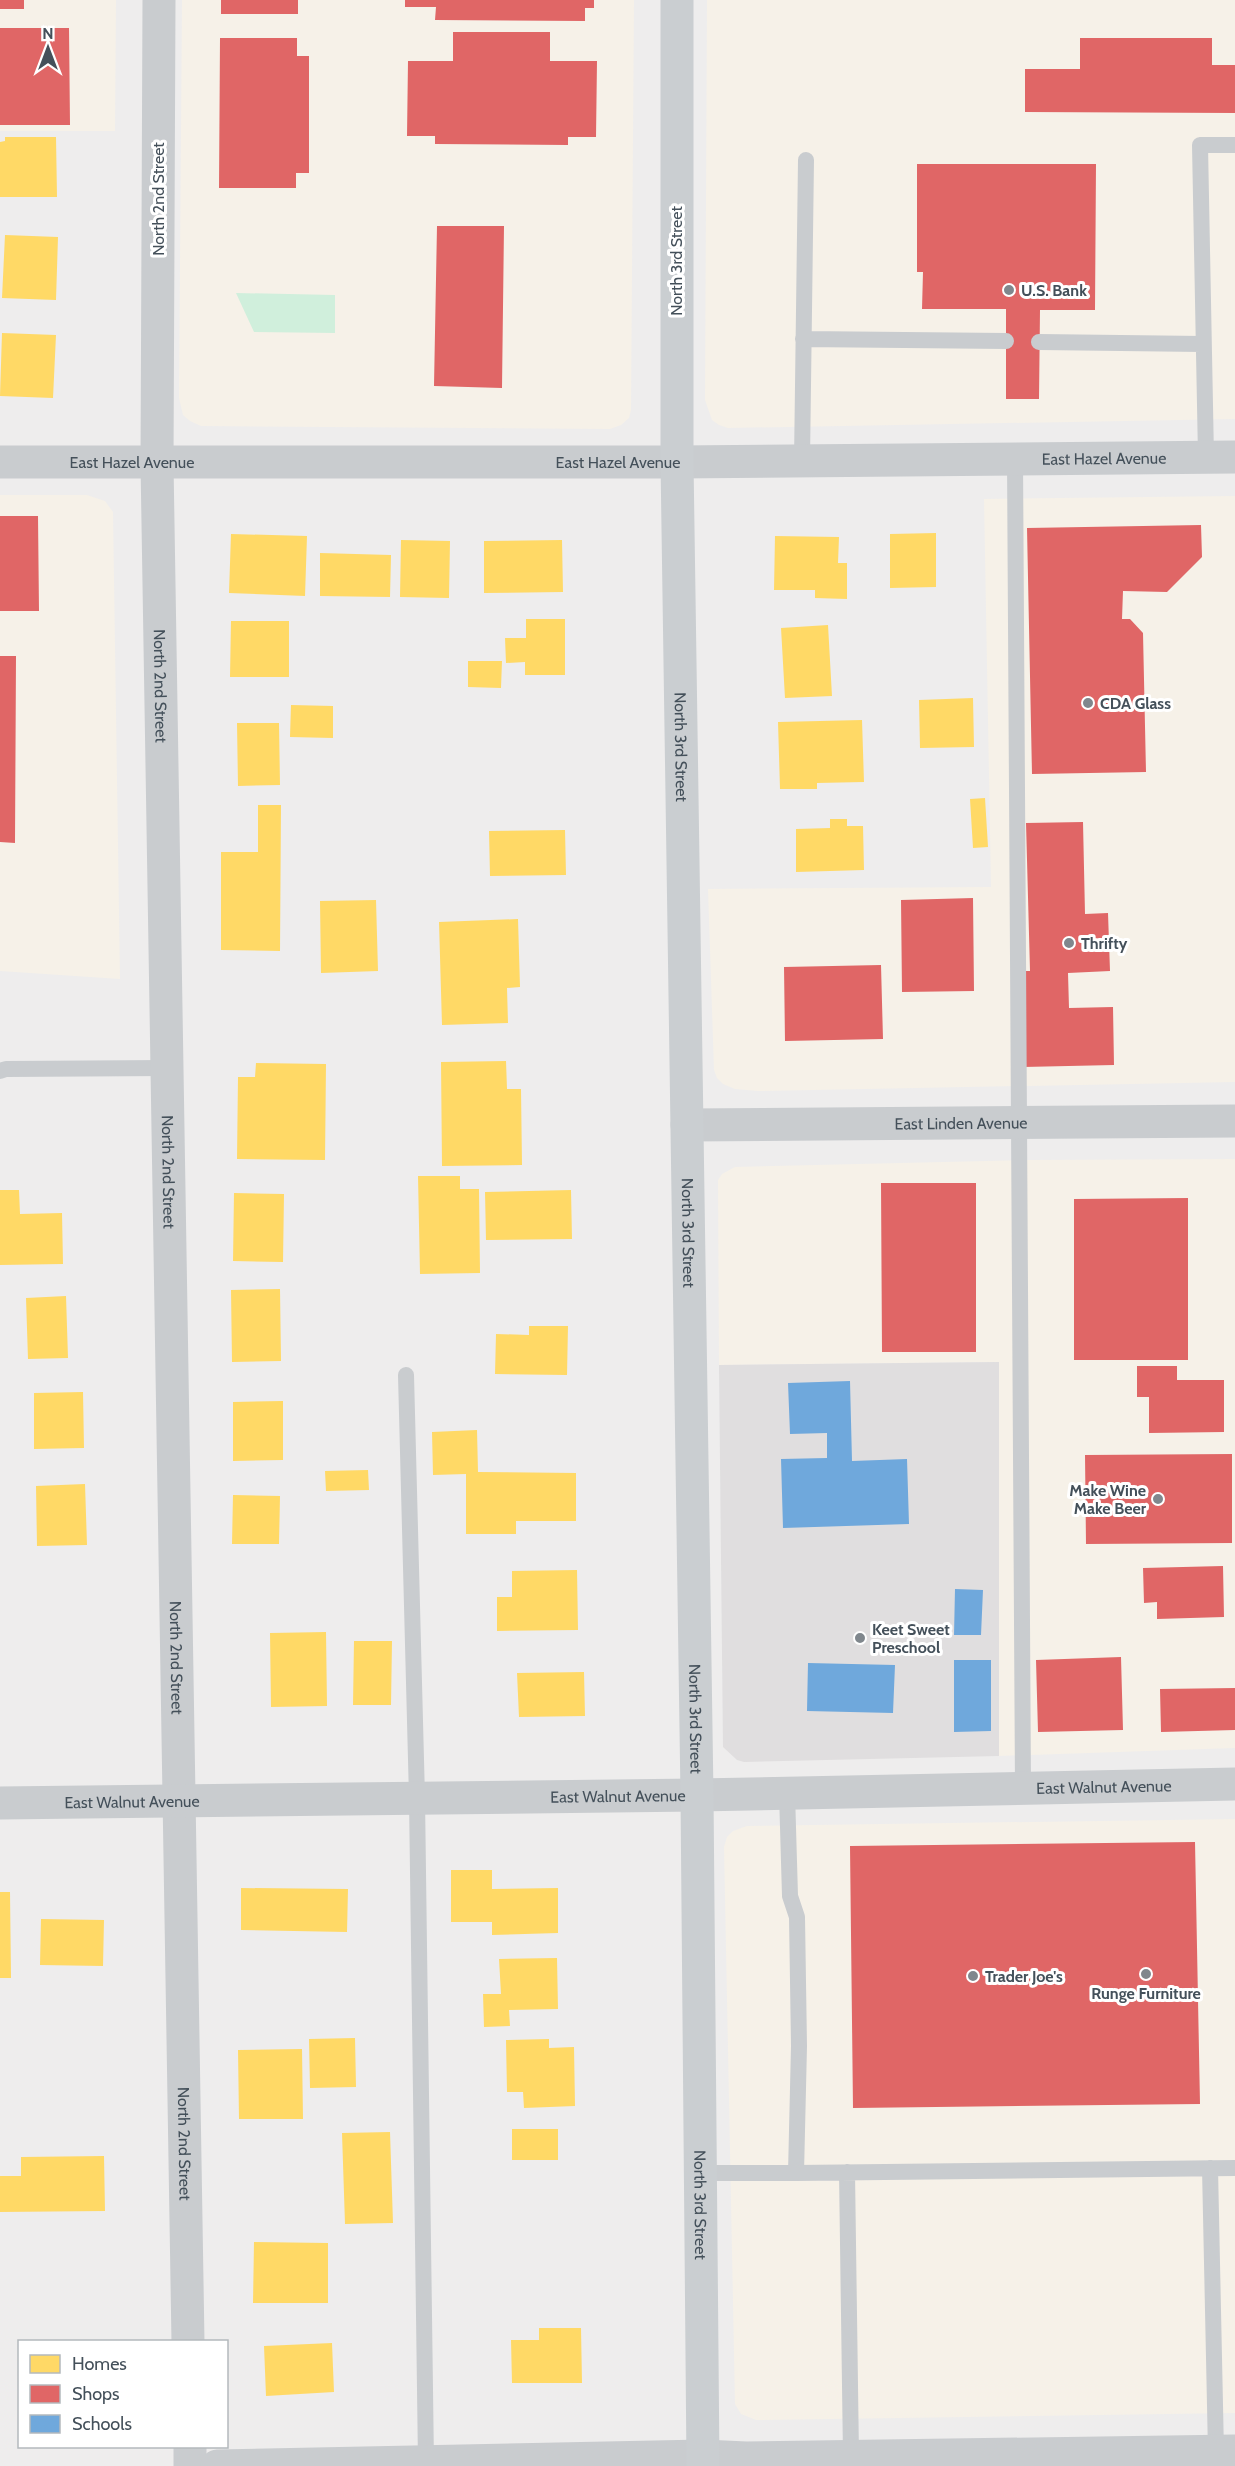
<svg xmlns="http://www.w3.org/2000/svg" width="1235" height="2466" viewBox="0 0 1235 2466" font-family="Cabin,sans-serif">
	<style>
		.commercial { fill: #f6f1e8 }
		.education { fill: #e0dedf }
		.green { fill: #d0efdc }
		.homes { fill: #ffd966 }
		.shops { fill: #e06666 }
		.schools { fill: #6fa8dc }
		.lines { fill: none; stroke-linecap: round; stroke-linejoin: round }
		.lane { stroke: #c9cccf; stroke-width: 16 }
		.street { stroke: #c9cccf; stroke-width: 33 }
		.secondary { stroke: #caced1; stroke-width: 33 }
		.poi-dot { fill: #80878d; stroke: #fff; stroke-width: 2 }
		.labels { text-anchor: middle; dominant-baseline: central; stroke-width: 6; stroke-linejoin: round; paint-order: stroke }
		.street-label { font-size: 16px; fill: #44505a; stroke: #fff }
		.poi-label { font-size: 16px; font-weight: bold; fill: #44505a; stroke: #fff; text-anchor: start }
	</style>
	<rect width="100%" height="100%" fill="#eeeded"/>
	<!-- commercial -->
	<path class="commercial" d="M0 0H116L115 131H0Z
		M182 0H634L631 410 629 418 621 425 610 429 201 426 190 421 183 415 179 398Z
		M707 0H1235V419L728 428 719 425 712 420 705 400Z
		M0 495H87L105 501 113 512 120 979 0 971Z
		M1235 496V1082L758 1091 735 1089 723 1084 717 1078 714 1070 708 889 991 887 984 499Z
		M1235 1159V1748L999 1756V1362L719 1365 718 1180 722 1174 735 1167 1029 1160Z
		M1235 1819V2413L756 2420 741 2414 735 2404 724 1847 727 1837 733 1831 747 1826Z"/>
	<!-- education -->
	<path class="education" d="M999 1362V1756L744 1762 737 1760 723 1747 719 1365Z"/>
	<!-- green -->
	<path class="green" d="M236 293 335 295V333L254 332Z"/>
	<!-- homes -->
	<path class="homes" d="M5 137H56L57 197H0V142L5 141Z
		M5 235 58 237 56 300 2 298Z
		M2 333 56 335 53 398 0 396Z
		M936 533V587L890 588V534Z
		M231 534 307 536 305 596 229 593Z
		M775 536 839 537 838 563H847V599L815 598V590H774Z
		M401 540 450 541 449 598 400 597Z
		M562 540 563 592 484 593V541Z
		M320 553 391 555 390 597 320 596Z
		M526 619H565V675H525V662L506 663 505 638H526Z
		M231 621H289V677H230Z
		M828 625 832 696 785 698 781 628Z
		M468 661H502L501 688 468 687Z
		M973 698 974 747 920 748 919 700Z
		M291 705 333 706V738L290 737Z
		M862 720 864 782 817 783V789H780L778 722Z
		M237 723H279L280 785 238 786Z
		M985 798 988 847 973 848 970 799Z
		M258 805H281L280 951 221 950V852H258Z
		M830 819H847V826H863L864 870 796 872V829L830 828Z
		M565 830 566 875 490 876 489 831Z
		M376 900 378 971 321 973 320 901Z
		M518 919 520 987 507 988 508 1023 442 1025 439 922Z
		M506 1061 507 1089H521L522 1165 442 1166 441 1062Z
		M256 1063 326 1064 325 1160 237 1159 238 1077H255Z
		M418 1176H460V1189H479L480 1273 420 1274Z
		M0 1190H19L20 1214 62 1213 63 1264 0 1265Z
		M571 1190 572 1239 486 1240 485 1192Z
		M234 1193 284 1194 283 1262 233 1261Z
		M280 1289 281 1361 232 1362 231 1290Z
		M66 1296 68 1358 28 1359 26 1298Z
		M529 1326H568L567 1375 495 1374 496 1334 529 1335Z
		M83 1392 84 1448 34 1449V1393Z
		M283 1401V1460L233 1461V1402Z
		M477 1430 478 1472 576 1473V1521H516V1534H466V1474L433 1475 432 1432Z
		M368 1470 369 1490 326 1491 325 1471Z
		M85 1484 87 1545 37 1546 36 1486Z
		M233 1495 280 1496 279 1544H232Z
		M577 1570 578 1630 497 1631V1597H512V1571Z
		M326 1632 327 1706 271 1707 270 1633Z
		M354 1641H392L391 1705H353Z
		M584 1672 585 1716 519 1717 517 1673Z
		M451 1870H492V1889L558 1888V1933L492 1935V1922H451Z
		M241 1888 348 1889 347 1932 241 1930Z
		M0 1892H10L11 1978H0Z
		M41 1919 104 1920 103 1966 40 1965Z
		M557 1958 558 2009 509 2010 510 2026 484 2027 483 1994H501L499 1959Z
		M355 2038 356 2087 310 2088 309 2039Z
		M549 2039V2048L574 2047 575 2106 524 2108 523 2092H507L506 2040Z
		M302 2049 303 2119H239L238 2050Z
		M512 2129H558V2160H512Z
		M390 2132 393 2223 345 2224 342 2133Z
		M104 2156 105 2211 0 2212V2176H21V2157Z
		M254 2242 328 2243V2303H253Z
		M539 2328H581L582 2383H512L511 2340H539Z
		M332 2343 334 2392 266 2396 264 2346Z"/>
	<!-- shops -->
	<path class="shops" d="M0 0H24V9H0Z
		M221 0H298V14H221Z
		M405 0H594V8H585V21L435 20 436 7H405Z
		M0 28H69L70 125H0Z
		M453 32H550V61H597L596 137H568V145L435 144V136H407L408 61H453Z
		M220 38H297V56H309V173H296V188H219Z
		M1080 38H1212V65H1235V113L1025 112V69H1080Z
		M917 164H1096L1095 310H1040L1039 399H1006V309H922L923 272H917Z
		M437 226H504L502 388 434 386Z
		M0 516H38L39 611H0Z
		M1201 525 1202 557 1167 592 1123 591 1122 619H1130L1143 633 1146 772 1032 774 1027 528Z
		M0 656H16L15 843 0 842Z
		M1083 822 1085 914 1108 913 1110 971 1068 973 1069 1008 1113 1007 1114 1065 1023 1067 1021 971H1030L1026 823Z
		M973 898 974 991 902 992 901 900Z
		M881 965 883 1039 785 1041 784 967Z
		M881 1183H976V1352H882Z
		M1188 1198V1360H1074V1199Z
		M1137 1366H1177V1380H1224V1432L1149 1433V1397H1137Z
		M1232 1454V1543L1086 1544 1085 1455Z
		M1223 1566 1224 1617 1157 1619V1602L1144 1603 1143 1568Z
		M1121 1657 1123 1730 1038 1732 1036 1660Z
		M1235 1688V1730L1161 1732 1160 1689Z
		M1195 1842 1200 2104 853 2108 850 1846Z"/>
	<!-- schools -->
	<path class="schools" d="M850 1381 852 1461 907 1459 909 1524 783 1528 781 1459 827 1458V1433L790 1434 788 1383Z
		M955 1589 983 1590 981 1635H954Z
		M954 1660H991V1731L954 1732Z
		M808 1663 895 1665 893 1713 807 1711Z"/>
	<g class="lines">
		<!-- lane -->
		<path class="lane" d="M803 339 1006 341
			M1039 342 1202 344
			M1206 457 1200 145H1235
			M1015 458 1023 1788
			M802 461 806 160
			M0 1071 6 1069 167 1068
			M406 1375 417 1798 426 2463
			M787 1793 790 1896 797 1917 799 2046 796 2173 1235 2168
			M1210 2168 1216 2452
			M847 2172 851 2456
			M700 2173H796"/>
		<!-- street -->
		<g class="street">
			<path id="s1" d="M159 0 157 463 188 2342"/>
			<path id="s2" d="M0 462H677L1235 457"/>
			<path id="s3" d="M687 1125 1235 1121"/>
			<path id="s4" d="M0 1803 697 1795 1235 1784"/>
			<path d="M190 2446V2466"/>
			<path d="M217 2466 703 2456 746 2458 1235 2451"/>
		</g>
		<!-- secondary -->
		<path class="secondary" id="s5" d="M677 0V462L697 1795 703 2466"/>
	</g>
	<!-- markers -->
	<g class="poi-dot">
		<circle cx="1009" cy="290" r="6"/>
		<circle cx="1088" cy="703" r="6"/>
		<circle cx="1069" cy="943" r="6"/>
		<circle cx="1158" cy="1499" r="6"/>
		<circle cx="860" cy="1638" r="6"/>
		<circle cx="1146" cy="1974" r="6"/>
		<circle cx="973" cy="1976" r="6"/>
	</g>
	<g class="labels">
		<!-- street labels -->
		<g class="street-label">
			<text transform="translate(158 199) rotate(-90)">North 2nd Street</text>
			<text transform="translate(676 261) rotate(-90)">North 3rd Street</text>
			<text stroke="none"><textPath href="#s2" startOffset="1104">East Hazel Avenue</textPath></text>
			<text stroke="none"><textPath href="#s2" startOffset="618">East Hazel Avenue</textPath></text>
			<text stroke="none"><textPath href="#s2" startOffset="132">East Hazel Avenue</textPath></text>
			<text stroke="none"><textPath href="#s1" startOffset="686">North 2nd Street</textPath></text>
			<text stroke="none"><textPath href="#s5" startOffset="747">North 3rd Street</textPath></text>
			<text stroke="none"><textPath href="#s3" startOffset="274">East Linden Avenue</textPath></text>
			<text stroke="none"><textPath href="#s1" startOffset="1172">North 2nd Street</textPath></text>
			<text stroke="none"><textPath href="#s5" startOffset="1233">North 3rd Street</textPath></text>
			<text stroke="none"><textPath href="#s1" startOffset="1658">North 2nd Street</textPath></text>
			<text stroke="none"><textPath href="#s5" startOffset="1719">North 3rd Street</textPath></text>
			<text stroke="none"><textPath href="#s4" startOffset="1104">East Walnut Avenue</textPath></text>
			<text stroke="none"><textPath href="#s4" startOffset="618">East Walnut Avenue</textPath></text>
			<text stroke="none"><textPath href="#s4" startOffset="132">East Walnut Avenue</textPath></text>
			<text stroke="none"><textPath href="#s1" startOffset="2144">North 2nd Street</textPath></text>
			<text stroke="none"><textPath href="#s5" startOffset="2205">North 3rd Street</textPath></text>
		</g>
		<!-- poi labels -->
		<g class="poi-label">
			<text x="1021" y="290">U.S. Bank</text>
			<text x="1100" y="703">CDA Glass</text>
			<text x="1081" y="943">Thrifty</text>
			<text x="1146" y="1490" text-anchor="end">Make Wine<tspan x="1146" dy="18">Make Beer</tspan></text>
			<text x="872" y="1629">Keet Sweet<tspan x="872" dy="18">Preschool</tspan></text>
			<text x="985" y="1976">Trader Joe's</text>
			<text x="1146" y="1993" text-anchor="middle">Runge Furniture</text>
		</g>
	</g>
	<!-- legend -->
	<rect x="18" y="2340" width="210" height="108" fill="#ffffff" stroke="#b4b9bd" stroke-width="1.5"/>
	<rect x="30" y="2355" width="30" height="18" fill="#ffd966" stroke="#b4b9bd" stroke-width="1.5"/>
	<text x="72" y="2370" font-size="18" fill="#44505a">Homes</text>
	<rect x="30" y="2385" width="30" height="18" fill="#e06666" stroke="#b4b9bd" stroke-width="1.5"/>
	<text x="72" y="2400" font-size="18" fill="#44505a">Shops</text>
	<rect x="30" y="2415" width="30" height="18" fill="#6fa8dc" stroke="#b4b9bd" stroke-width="1.5"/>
	<text x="72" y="2430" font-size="18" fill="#44505a">Schools</text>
	<!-- north arrow -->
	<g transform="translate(48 48)" stroke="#ffffff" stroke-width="4.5" paint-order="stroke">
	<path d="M0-4.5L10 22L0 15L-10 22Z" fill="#44505a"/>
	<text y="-9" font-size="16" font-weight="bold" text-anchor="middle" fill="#44505a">N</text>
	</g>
</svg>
